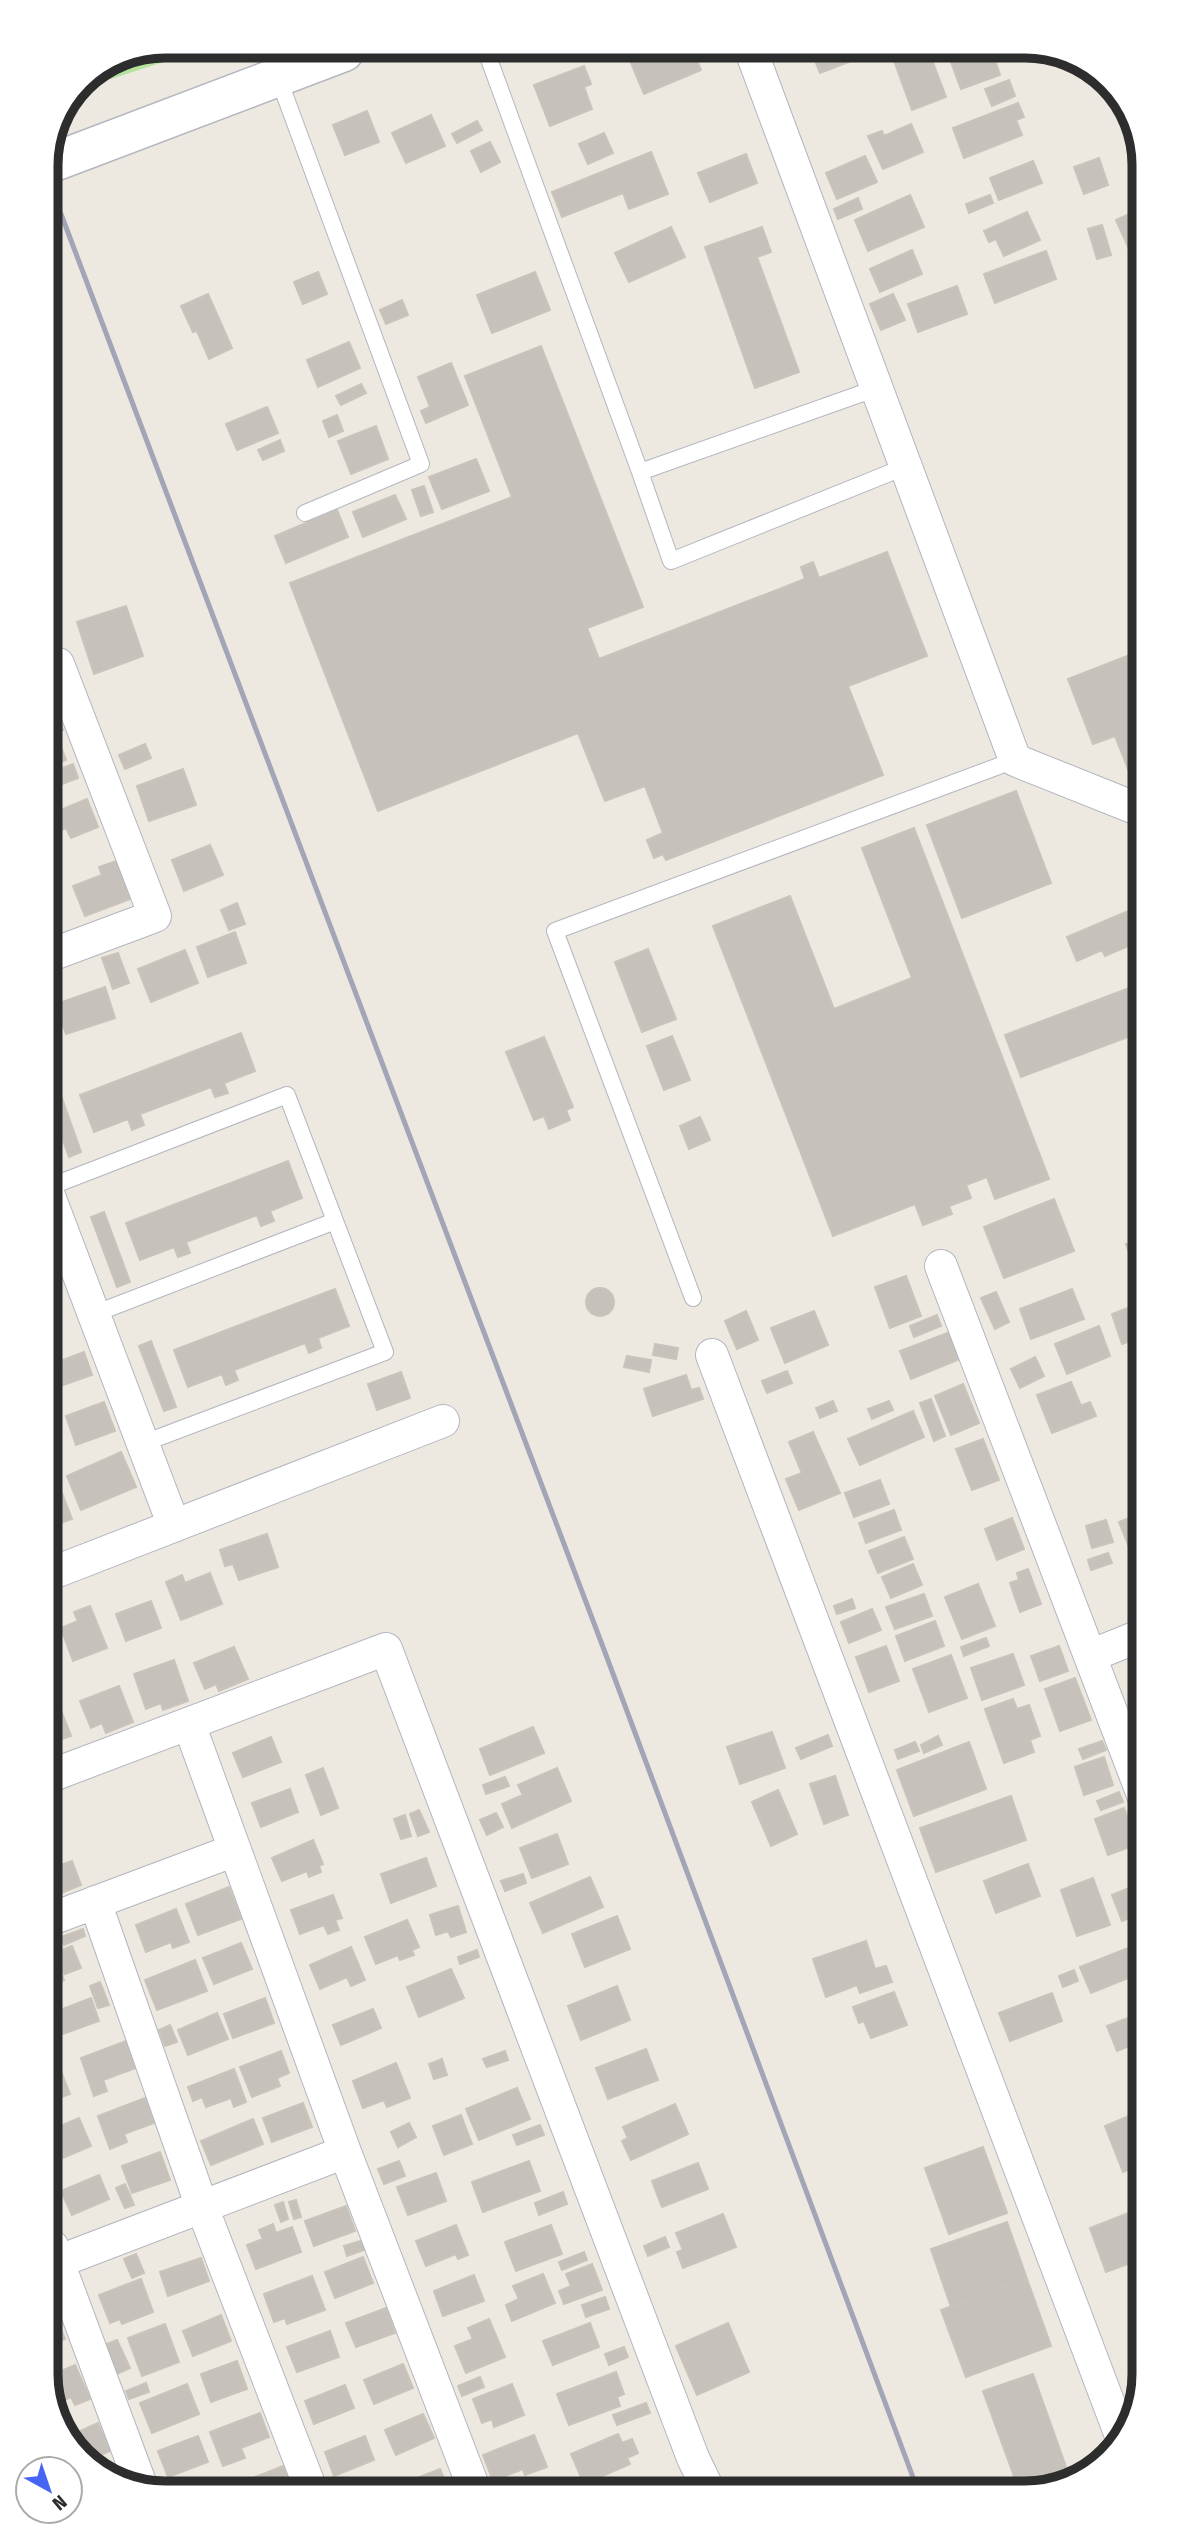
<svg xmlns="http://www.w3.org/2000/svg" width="1190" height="2539" viewBox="0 0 1190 2539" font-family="'Fira Sans Condensed',sans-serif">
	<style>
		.green { fill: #b5e29e }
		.building { fill: #c6c2bb; stroke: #c9c3b9; stroke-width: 2 }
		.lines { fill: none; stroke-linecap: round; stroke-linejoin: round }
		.lane-casing { stroke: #b3b6bf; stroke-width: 18 }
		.street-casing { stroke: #b3b6bf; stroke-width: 34 }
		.secondary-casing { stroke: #b3b6bf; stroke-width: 41 }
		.lane { stroke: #fff; stroke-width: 16 }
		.street { stroke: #fff; stroke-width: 32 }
		.secondary { stroke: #fff; stroke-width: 38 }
		.rail { stroke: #a2a5b6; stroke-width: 5 }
		.rim { fill: none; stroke: #2d2d2d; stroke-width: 9 }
	</style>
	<rect width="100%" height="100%" fill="#ede8e0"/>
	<!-- green -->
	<path class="green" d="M120 54H188L77 90 81 80Z"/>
	<!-- building -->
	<path class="building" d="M968 46H990L1000 75 961 89 948 54Z
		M864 47 867 55 820 73 810 48Z
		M889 47H927L946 97 912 110Z
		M692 49 701 70 644 94 626 51Z
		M584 66 591 84 584 87 592 109 550 126 534 85Z
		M1009 80 1015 96 992 106 985 89Z
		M1018 103 1024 117 1016 120 1022 135 964 158 953 128Z
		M367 111 379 142 345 155 333 125Z
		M431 115 445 146 406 163 392 133Z
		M477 121 482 130 457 143 452 134Z
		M911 124 923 152 883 169 868 136 882 131 884 136Z
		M604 133 613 153 588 164 579 144Z
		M490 142 500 162 481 172 471 151Z
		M651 152 668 194 629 209 623 193 562 217 552 192Z
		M746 154 757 183 710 202 698 173Z
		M865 156 877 182 837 199 826 173Z
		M1099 158 1108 185 1084 194 1074 167Z
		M1033 161 1042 183 999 200 990 178Z
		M910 195 924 227 868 251 855 220Z
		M990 195 993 203 969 213 966 204Z
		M858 198 862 209 838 219 834 209Z
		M1138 210V245L1129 249 1116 220Z
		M1027 212 1040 240 1004 256 996 239 989 242 984 231Z
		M1102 225 1111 255 1097 259 1088 229Z
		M671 227 685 257 629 282 615 253Z
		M762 227 771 252 757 257 799 372 755 388 705 247Z
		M912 250 922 274 880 292 870 269Z
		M1046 251 1056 279 995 303 984 274Z
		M318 272 327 294 303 304 294 282Z
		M535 272 550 310 492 333 477 295Z
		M957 286 967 314 918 332 908 304Z
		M208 294 232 348 209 359 197 331 193 332 181 306Z
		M893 294 905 320 881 330 870 304Z
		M402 300 408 315 386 324 380 310Z
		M349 342 360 368 318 387 307 360Z
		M541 346 643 607 587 628 599 659 805 579 801 567 813 562 819 578 887 552 927 656 848 686 883 775 666 860 663 854 654 858 647 840 663 833 645 786 605 801 578 733 378 811 290 583 512 497 465 376Z
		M451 363 468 405 426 423 421 411 430 407 418 377Z
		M361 384 366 393 341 405 336 396Z
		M267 407 278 433 237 450 226 424Z
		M337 415 343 431 329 437 323 421Z
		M376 426 388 459 351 474 338 441Z
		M280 440 284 451 263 460 258 450Z
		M476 459 489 491 442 509 429 477Z
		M424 486 433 512 421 516 412 490Z
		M395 495 406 519 363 537 353 512Z
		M337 510 348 537 286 563 275 536Z
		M126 606 143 656 94 674 77 622Z
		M1140 651V793L1138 794 1115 736 1093 744 1068 679Z
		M53 702 63 730 47 736V703Z
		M59 742 66 760 47 768V746Z
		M145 744 151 758 125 769 119 755Z
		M73 764 78 778 52 788 47 774Z
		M183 769 196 805 149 821 137 786Z
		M1016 791 1051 883 962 918 927 825Z
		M87 799 98 827 71 838 66 828 53 834 48 815Z
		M914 828 1049 1179 995 1199 987 1177 966 1185 971 1198 949 1206 952 1214 923 1225 915 1204 833 1236 713 926 790 896 834 1009 912 978 862 848Z
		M210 845 223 875 184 891 172 860Z
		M119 860 133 898 85 916 73 886 102 875 99 867Z
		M237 903 245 924 229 930 221 910Z
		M1140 906V941L1105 956 1102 950 1077 961 1067 937Z
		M235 932 246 963 208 977 197 947Z
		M648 949 676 1019 642 1032 615 962Z
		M185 950 198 983 151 1002 138 969Z
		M118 953 129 983 113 989 102 958Z
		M1140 984 1141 1032 1021 1077 1005 1035Z
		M105 987 115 1018 66 1034 56 1004Z
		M241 1033 255 1071 224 1083 228 1093 215 1097 211 1087 140 1114 144 1125 132 1130 128 1119 94 1132 80 1095Z
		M672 1036 690 1080 664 1090 647 1046Z
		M544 1037 573 1107 566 1110 570 1120 549 1129 544 1116 534 1120 506 1052Z
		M57 1084 81 1152 69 1157 48 1099V1088Z
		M700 1117 710 1140 689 1149 680 1126Z
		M288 1161 302 1198 270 1211 274 1221 261 1226 257 1215 186 1242 190 1253 178 1257 174 1247 140 1260 126 1223Z
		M1054 1199 1074 1251 1004 1278 984 1227Z
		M104 1212 130 1282 117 1287 91 1217Z
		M1141 1239V1269L1136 1271 1126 1244Z
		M906 1276 921 1316 890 1328 875 1287Z
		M586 1302a14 14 0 1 1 28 0a14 14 0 1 1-28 0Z
		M335 1289 349 1326 318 1338 321 1348 309 1353 305 1343 234 1370 238 1380 226 1385 222 1374 188 1387 174 1350Z
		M1072 1289 1084 1319 1031 1339 1020 1309Z
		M996 1292 1009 1322 995 1329 981 1298Z
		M1141 1303 1142 1337 1122 1344 1112 1314Z
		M746 1311 758 1340 737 1349 725 1321Z
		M814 1311 828 1345 785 1363 771 1328Z
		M937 1315 941 1326 914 1337 910 1326Z
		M1099 1326 1110 1356 1067 1374 1055 1344Z
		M950 1332 960 1359 911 1379 900 1351Z
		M151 1341 176 1407 164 1411 139 1346Z
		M655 1344 678 1348 676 1359 653 1355Z
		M84 1352 92 1375 55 1388 49 1365Z
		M627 1356 651 1360 649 1372 624 1367Z
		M1035 1357 1044 1376 1020 1388 1011 1369Z
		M787 1371 792 1383 767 1393 762 1381Z
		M401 1372 410 1398 377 1410 368 1384Z
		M686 1375 691 1390 699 1388 703 1399 653 1416 644 1389Z
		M1071 1382 1081 1406 1090 1402 1096 1416 1052 1433 1037 1395Z
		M963 1384 979 1423 951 1435 935 1396Z
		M931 1399 945 1436 934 1441 920 1403Z
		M833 1401 837 1411 820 1418 816 1408Z
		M889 1401 893 1410 872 1419 868 1409Z
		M104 1402 115 1431 76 1445 66 1416Z
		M913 1411 924 1437 860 1465 848 1439Z
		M813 1432 840 1493 799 1510 786 1479 802 1473 789 1442Z
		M983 1439 999 1480 972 1490 956 1449Z
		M121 1452 136 1487 81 1510 67 1476Z
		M880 1480 889 1504 854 1517 845 1493Z
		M60 1488 72 1519 50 1527 49 1492Z
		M894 1510 901 1530 866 1543 859 1523Z
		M1142 1513V1548L1131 1552 1119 1522Z
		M1012 1518 1024 1549 997 1560 985 1529Z
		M1106 1520 1113 1542 1092 1548 1086 1526Z
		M267 1534 278 1567 239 1580 233 1564 225 1566 220 1550Z
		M904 1537 913 1559 878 1573 869 1551Z
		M1108 1553 1112 1563 1091 1570 1088 1560Z
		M913 1564 922 1585 891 1598 882 1577Z
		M1028 1569 1041 1604 1020 1612 1010 1583 1019 1580 1017 1573Z
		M210 1573 222 1604 181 1620 166 1582 182 1575 185 1583Z
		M978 1584 995 1626 962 1639 945 1597Z
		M924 1594 932 1616 895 1629 886 1607Z
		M852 1599 855 1608 837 1614 834 1606Z
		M151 1601 161 1628 126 1641 116 1614Z
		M90 1606 107 1648 73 1661 61 1628 78 1621 74 1612Z
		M872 1609 881 1630 849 1643 841 1622Z
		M935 1621 944 1646 905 1661 896 1636Z
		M986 1638 989 1646 964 1656 961 1647Z
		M886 1646 899 1681 869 1692 856 1657Z
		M1059 1646 1068 1671 1040 1681 1031 1656Z
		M234 1647 248 1679 219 1691 216 1684 205 1689 194 1663Z
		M1013 1654 1024 1685 982 1700 971 1668Z
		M951 1655 967 1698 929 1712 913 1669Z
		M174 1660 188 1701 163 1710 161 1703 146 1709 134 1674Z
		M1075 1678 1091 1720 1060 1731 1045 1689Z
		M119 1686 133 1722 106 1733 102 1723 91 1728 80 1701Z
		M1013 1699 1017 1709 1029 1705 1040 1736 1030 1740 1034 1752 1004 1763 985 1709Z
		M61 1710 71 1736 50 1743V1714Z
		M533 1727 544 1753 490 1775 480 1749Z
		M772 1732 785 1768 740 1784 727 1747Z
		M828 1735 832 1746 801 1759 796 1748Z
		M938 1736 942 1745 924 1753 921 1745Z
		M271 1737 281 1762 243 1777 233 1753Z
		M1102 1741 1106 1750 1083 1759 1079 1749Z
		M915 1742 919 1751 898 1759 895 1750Z
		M969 1742 986 1789 914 1816 897 1770Z
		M1104 1757 1113 1785 1084 1795 1075 1767Z
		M323 1768 338 1808 321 1815 306 1775Z
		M557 1768 571 1801 512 1828 502 1804 523 1795 518 1785Z
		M835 1776 848 1815 824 1824 810 1784Z
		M505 1777 509 1786 486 1794 483 1785Z
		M290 1789 298 1812 261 1827 252 1803Z
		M778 1790 797 1834 771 1846 752 1802Z
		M1119 1792 1123 1802 1101 1810 1097 1801Z
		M1011 1796 1026 1840 936 1872 920 1828Z
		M1124 1808 1138 1844 1108 1855 1095 1819Z
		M419 1810 429 1832 418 1836 410 1814Z
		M496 1813 503 1827 487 1835 480 1820Z
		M405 1815 411 1836 401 1839 394 1819Z
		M557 1834 568 1864 532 1878 520 1848Z
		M313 1840 323 1864 319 1866 321 1872 309 1877 307 1871 282 1881 272 1858Z
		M426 1858 436 1886 391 1903 381 1874Z
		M72 1861 81 1885 51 1897 50 1869Z
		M1028 1864 1040 1896 996 1913 984 1881Z
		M523 1874 526 1883 505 1891 501 1881Z
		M590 1877 603 1907 543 1933 530 1903Z
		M1093 1878 1110 1925 1077 1936 1061 1890Z
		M1141 1883 1143 1913 1122 1921 1112 1895Z
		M229 1887 241 1919 198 1935 186 1904Z
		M333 1895 342 1918 335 1920 339 1930 328 1934 324 1925 300 1934 291 1910Z
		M458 1906 466 1932 451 1937 448 1931 436 1935 430 1915Z
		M176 1909 189 1942 173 1948 171 1942 146 1952 136 1925Z
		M617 1916 630 1949 585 1967 572 1934Z
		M407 1920 419 1947 412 1950 414 1955 400 1960 398 1955 376 1964 365 1937Z
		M83 1929 85 1936 64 1945 61 1937Z
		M866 1941 875 1969 886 1966 892 1982 860 1993 857 1985 826 1997 813 1959Z
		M241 1943 252 1969 214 1984 203 1958Z
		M72 1946 81 1968 62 1975 64 1980 55 1984 56 1988 51 1990V1954Z
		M1133 1946 1143 1972 1091 1993 1080 1967Z
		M351 1947 365 1980 351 1986 347 1977 320 1989 310 1965Z
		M477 1950 479 1957 460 1964 458 1957Z
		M195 1960 207 1991 157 2010 145 1980Z
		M451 1969 464 1998 419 2017 407 1987Z
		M1074 1970 1078 1981 1063 1987 1059 1976Z
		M100 1982 109 2005 98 2008 90 1986Z
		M617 1986 630 2020 581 2040 568 2006Z
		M894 1992 907 2025 871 2038 864 2021 859 2023 853 2007Z
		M1052 1993 1062 2021 1010 2041 999 2013Z
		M91 1998 99 2021 60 2035 52 2013Z
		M265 1998 274 2023 233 2038 224 2014Z
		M373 2009 381 2028 341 2045 333 2025Z
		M217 2013 228 2039 188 2055 178 2030Z
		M1136 2015 1144 2033V2040L1117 2051 1107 2026Z
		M170 2025 177 2042 165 2046 159 2030Z
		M126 2041 136 2068 103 2080 107 2091 94 2096 81 2058Z
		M646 2049 658 2080 608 2099 596 2068Z
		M281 2051 289 2073 277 2078 280 2086 252 2097 240 2067Z
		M505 2051 508 2060 487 2067 483 2059Z
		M442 2059 447 2075 434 2079 429 2064Z
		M396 2063 410 2098 387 2107 384 2100 363 2108 353 2081Z
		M60 2069 70 2094 51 2101V2072Z
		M234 2069 246 2102 234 2107 231 2098 206 2107 202 2097 193 2101 188 2087Z
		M517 2088 530 2119 479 2140 466 2109Z
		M145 2098 154 2123 124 2134 127 2142 110 2149 98 2116Z
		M303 2103 312 2127 272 2142 263 2118Z
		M675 2104 688 2134 631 2160 622 2141 628 2138 623 2127Z
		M461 2115 472 2144 444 2155 433 2126Z
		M1129 2116 1144 2153V2163L1123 2172 1105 2126Z
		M79 2118 91 2146 51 2163V2130Z
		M253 2119 263 2144 211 2165 201 2141Z
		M409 2123 416 2137 398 2147 391 2132Z
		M540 2125 544 2135 517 2145 513 2135Z
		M983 2147 1007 2213 949 2234 925 2168Z
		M160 2152 170 2180 132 2193 122 2166Z
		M399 2161 405 2176 384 2184 378 2169Z
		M529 2161 540 2191 483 2212 472 2182Z
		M698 2163 708 2189 662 2207 652 2181Z
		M436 2173 446 2201 408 2215 397 2187Z
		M99 2175 109 2199 72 2215 61 2191Z
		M125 2184 134 2205 125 2208 116 2188Z
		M563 2192 567 2204 539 2215 535 2203Z
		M296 2200 301 2217 294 2219 289 2202Z
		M283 2202 288 2219 281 2222 275 2205Z
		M346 2206 355 2231 314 2246 305 2221Z
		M1144 2207V2258L1106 2272 1090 2228Z
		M723 2214 736 2247 683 2268 677 2252 683 2250 676 2233Z
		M1007 2222 1027 2279 951 2307 931 2249Z
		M273 2224 276 2233 292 2227 301 2252 256 2269 247 2245 263 2239 259 2230Z
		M456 2225 468 2255 458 2259 456 2254 426 2266 416 2241Z
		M551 2225 562 2254 516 2271 505 2242Z
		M665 2237 669 2247 648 2256 644 2246Z
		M364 2240 367 2249 347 2256 344 2246Z
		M584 2252 587 2260 562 2270 559 2262Z
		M136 2254 144 2273 132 2278 124 2259Z
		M363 2257 373 2283 335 2298 325 2272Z
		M201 2258 209 2281 168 2296 160 2272Z
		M592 2264 602 2290 564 2304 559 2291 571 2286 566 2274Z
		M543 2274 555 2303 512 2321 506 2305 519 2299 513 2286Z
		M474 2275 484 2301 443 2316 434 2291Z
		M312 2276 325 2310 287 2324 285 2318 274 2322 264 2294Z
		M141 2279 153 2312 122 2324 120 2319 110 2323 99 2295Z
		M1027 2279 1051 2346 966 2377 941 2310Z
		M605 2297 609 2309 586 2317 582 2305Z
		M386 2308 395 2333 356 2347 346 2323Z
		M55 2315 65 2339 52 2344V2317Z
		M221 2315 231 2341 193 2356 183 2331Z
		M489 2319 505 2357 466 2373 455 2346 473 2339 468 2328Z
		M590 2323 599 2347 553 2365 543 2341Z
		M728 2323 749 2372 697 2395 676 2346Z
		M165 2324 179 2362 142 2376 128 2338Z
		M330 2331 339 2357 297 2372 287 2347Z
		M117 2340 130 2368 117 2374 104 2345Z
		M624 2347 628 2357 609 2365 605 2354Z
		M237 2361 247 2389 211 2402 201 2374Z
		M403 2364 413 2388 374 2404 364 2380Z
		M75 2365 90 2399 75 2405 71 2397 52 2405V2375Z
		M616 2372 624 2394 617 2397 620 2406 569 2425 557 2394Z
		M1033 2374 1071 2481 1064 2487H1018L983 2391Z
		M480 2377 484 2387 462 2396 458 2386Z
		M146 2383 149 2392 129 2399 126 2391Z
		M187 2384 199 2414 152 2433 140 2403Z
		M512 2384 524 2415 494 2427 492 2419 482 2423 473 2399Z
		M345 2385 354 2408 314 2424 305 2401Z
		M646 2403 650 2413 617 2425 613 2415Z
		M260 2413 269 2437 241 2448 245 2458 223 2466 210 2432Z
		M423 2414 434 2438 396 2455 385 2430Z
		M98 2423 110 2451 87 2461 69 2436Z
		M618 2434 622 2443 632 2439 638 2453 627 2458 630 2464 584 2484 571 2454Z
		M534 2435 547 2467 525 2475 523 2469 493 2481 483 2455Z
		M198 2436 208 2462 168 2477 158 2451Z
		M365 2436 374 2460 334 2476 325 2452Z
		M283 2466 292 2490 286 2492 244 2493 240 2483Z
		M440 2469 449 2491 407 2492 404 2483Z
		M549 2479 552 2486 531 2491 530 2486Z"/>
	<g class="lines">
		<defs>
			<path id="lane" d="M486 51 640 472 877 388
				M278 77 421 464 305 513
				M640 472 671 561 907 466
				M49 1187 287 1095 385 1352 144 1443
				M693 1298 555 931 1015 760
				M94 1314 335 1221"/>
			<path id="street" d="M750 48 1015 760 1140 810
				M47 668 58 664 155 916 48 956
				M49 1196 174 1526
				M941 1266 1143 1795
				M712 1355 1123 2441
				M50 1574 443 1421
				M1090 1656 1142 1635
				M189 1724 345 2152 475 2491
				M50 1776 386 1649 693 2458 708 2489
				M95 1902 202 2207 312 2492
				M51 1919 235 1850
				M52 2246 142 2488
				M52 2264 345 2152"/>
			<path id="secondary" d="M46 165 344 52"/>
		</defs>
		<!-- lane casing -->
		<use href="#lane" class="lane-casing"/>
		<!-- street casing -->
		<use href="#street" class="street-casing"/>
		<!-- secondary casing -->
		<use href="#secondary" class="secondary-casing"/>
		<!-- lane -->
		<use href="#lane" class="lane"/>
		<!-- street -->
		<use href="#street" class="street"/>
		<!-- secondary -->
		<use href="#secondary" class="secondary"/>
		<!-- rail -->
		<path class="rail" d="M61 214 606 1655 917 2488"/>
	</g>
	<!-- crop -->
	<path d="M0 0H1190V2539H0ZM165 58H1025A107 107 0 0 1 1132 165V2374A107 107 0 0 1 1025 2481H165A107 107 0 0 1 58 2374V165A107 107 0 0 1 165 58Z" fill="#fff" fill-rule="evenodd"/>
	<path class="rim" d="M165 58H1025A107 107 0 0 1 1132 165V2374A107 107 0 0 1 1025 2481H165A107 107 0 0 1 58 2374V165A107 107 0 0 1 165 58Z"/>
	<!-- north arrow -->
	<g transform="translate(49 2490) rotate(140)"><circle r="33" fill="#ffffff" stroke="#ababab" stroke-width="2"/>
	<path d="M0-5L12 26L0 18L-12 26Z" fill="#4665f4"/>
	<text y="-10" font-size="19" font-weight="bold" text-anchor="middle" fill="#2d2d2d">N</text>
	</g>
</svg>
